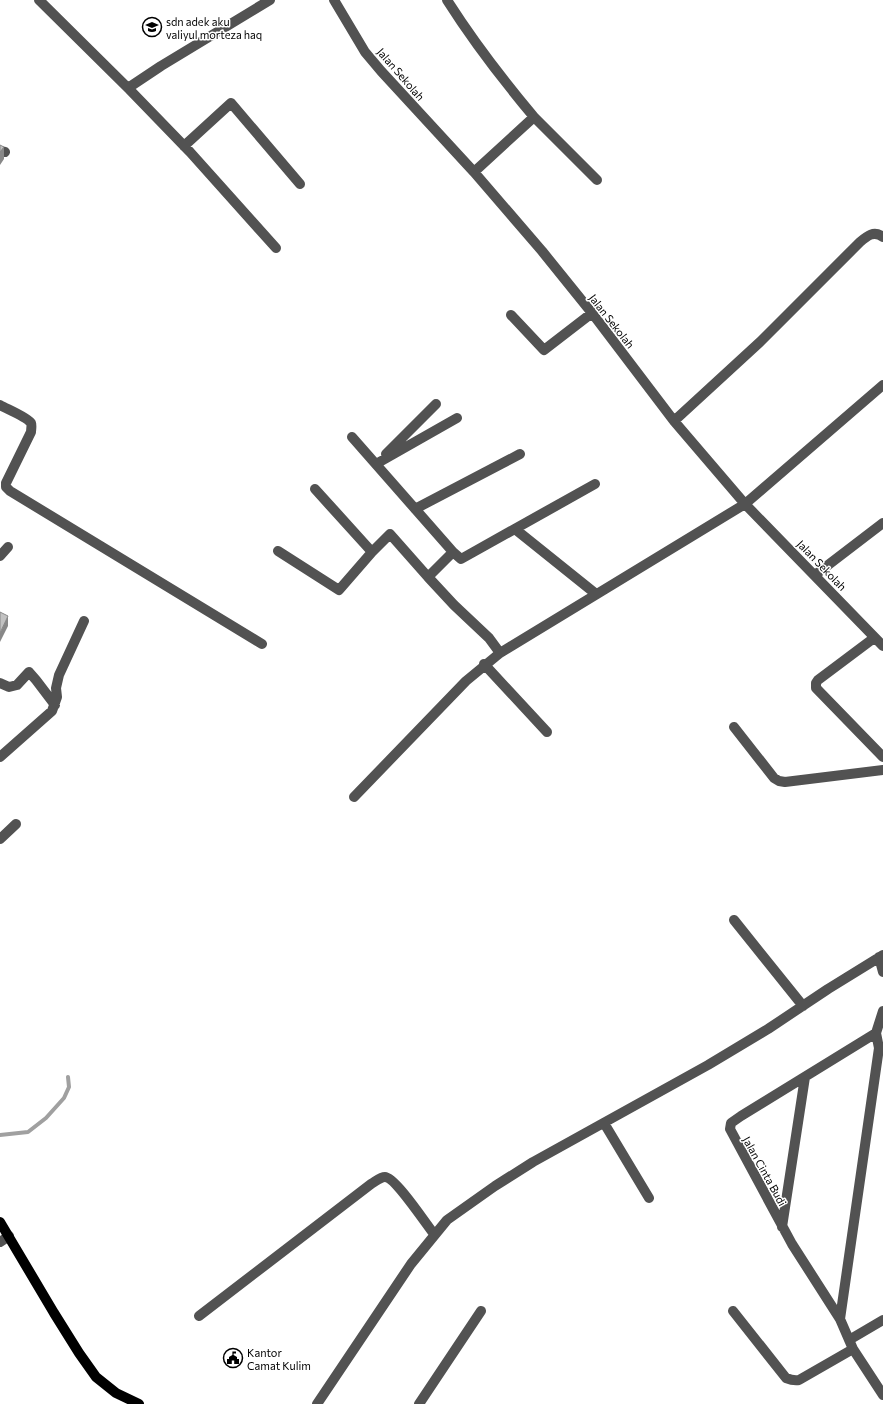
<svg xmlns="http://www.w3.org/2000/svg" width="883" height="1404" viewBox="0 0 883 1404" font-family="Commissioner,sans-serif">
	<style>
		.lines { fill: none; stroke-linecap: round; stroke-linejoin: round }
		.stream { stroke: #a0a0a0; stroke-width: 4 }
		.minor { stroke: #525252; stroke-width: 10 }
		.major { stroke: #000; stroke-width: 10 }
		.shaded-wall { fill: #888 }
		.building { fill: #c2c2c2; stroke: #888 }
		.labels { text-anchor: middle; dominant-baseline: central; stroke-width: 3; stroke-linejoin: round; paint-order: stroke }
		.poi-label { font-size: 11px; fill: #000; stroke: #fff; text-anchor: start }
		.street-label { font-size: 11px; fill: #000; stroke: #fff }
	</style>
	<rect width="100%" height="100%" fill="#fff"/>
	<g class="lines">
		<!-- stream -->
		<path class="stream" d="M0 1135 28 1132 46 1118 64 1098 69 1087 68 1077"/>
		<!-- minor -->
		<path class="minor" d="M39 0 128 88 190 152 276 248
			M334 0 365 52 381 71 474 172 542 251 592 313 674 421 745 504 883 646
			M447 0C473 41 503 80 534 117
			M128 88 161 66 270 0
			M184 146 231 103 300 184
			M0 151 5 152
			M474 172 534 117 597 180
			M511 315 544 350 592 313
			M0 405C7 409 27 417 31 423 32 425 31 430 31 432L6 483V487L10 491 262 644
			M674 421 760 342 860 242C867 236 874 230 883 237
			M352 437 453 552 428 577 454 605 489 638 500 653
			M386 454 436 404
			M376 464 457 418
			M315 489 372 552
			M415 509 520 454
			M515 529 596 594
			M278 551 339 590 372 552 390 534 428 577
			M453 552 461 559 595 484
			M0 556 8 547
			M815 575 883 523
			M874 638 818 680 816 683V688L883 757
			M484 664 547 732
			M0 683 9 687 17 685 29 672 36 680 55 705
			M734 727 774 778 779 781 785 782 883 770
			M0 757 52 711 57 697 56 688 59 675 84 621
			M354 797 466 681 500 653 745 504 883 385
			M0 839 16 824
			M734 920 803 1006
			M879 957 883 972
			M883 1011 876 1033 741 1116 731 1123 730 1129 792 1244 840 1319 853 1349 883 1395
			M604 1123 649 1198
			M782 1227 805 1077
			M0 1242 9 1236
			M733 1311 786 1378C791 1380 794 1381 799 1380L853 1349
			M199 1316 371 1184C375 1182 380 1177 385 1177 395 1177 426 1224 434 1234
			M840 1319 879 1048 876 1033
			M849 1340 883 1320
			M317 1404 411 1264 447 1220 495 1186 533 1162 708 1065 768 1029 828 989 883 955
			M419 1404 481 1311"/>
		<!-- major -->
		<path class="major" d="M0 1222 54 1313 79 1353 96 1377 116 1393 139 1404"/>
	</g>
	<!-- shaded-wall -->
	<path class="shaded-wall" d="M4 147V159L0 165V152Z
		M8 616V626L0 642V633Z"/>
	<!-- building -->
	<path class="building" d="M0 145 4 147 0 152Z
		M0 612 8 616 0 633Z"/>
	<!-- icons -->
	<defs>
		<symbol id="school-ring" viewBox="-11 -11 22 22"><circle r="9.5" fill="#fff" stroke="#000" stroke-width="1.5"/><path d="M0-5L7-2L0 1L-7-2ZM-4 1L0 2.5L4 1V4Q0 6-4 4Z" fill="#000"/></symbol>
		<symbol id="civic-ring" viewBox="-11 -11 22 22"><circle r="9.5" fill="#fff" stroke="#000" stroke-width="1.5"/><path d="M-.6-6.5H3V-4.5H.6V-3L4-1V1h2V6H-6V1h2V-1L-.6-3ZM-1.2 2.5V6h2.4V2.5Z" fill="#000"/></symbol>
	</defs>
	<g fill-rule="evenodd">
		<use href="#school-ring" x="141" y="16" width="22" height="22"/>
		<use href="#civic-ring" x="222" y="1347" width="22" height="22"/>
	</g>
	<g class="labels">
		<!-- poi labels -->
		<g class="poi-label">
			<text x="166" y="21">sdn adek aku<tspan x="166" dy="13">valiyul morteza haq</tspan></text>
			<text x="247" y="1352">Kantor<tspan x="247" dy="13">Camat Kulim</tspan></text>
		</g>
		<!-- street labels -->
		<g class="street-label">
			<text transform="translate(401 74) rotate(49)">Jalan Sekolah</text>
			<text transform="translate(612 321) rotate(52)">Jalan Sekolah</text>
			<text transform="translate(822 565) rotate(46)">Jalan Sekolah</text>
			<text transform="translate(765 1171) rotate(61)">Jalan Cinta Budi</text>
		</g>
	</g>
</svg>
